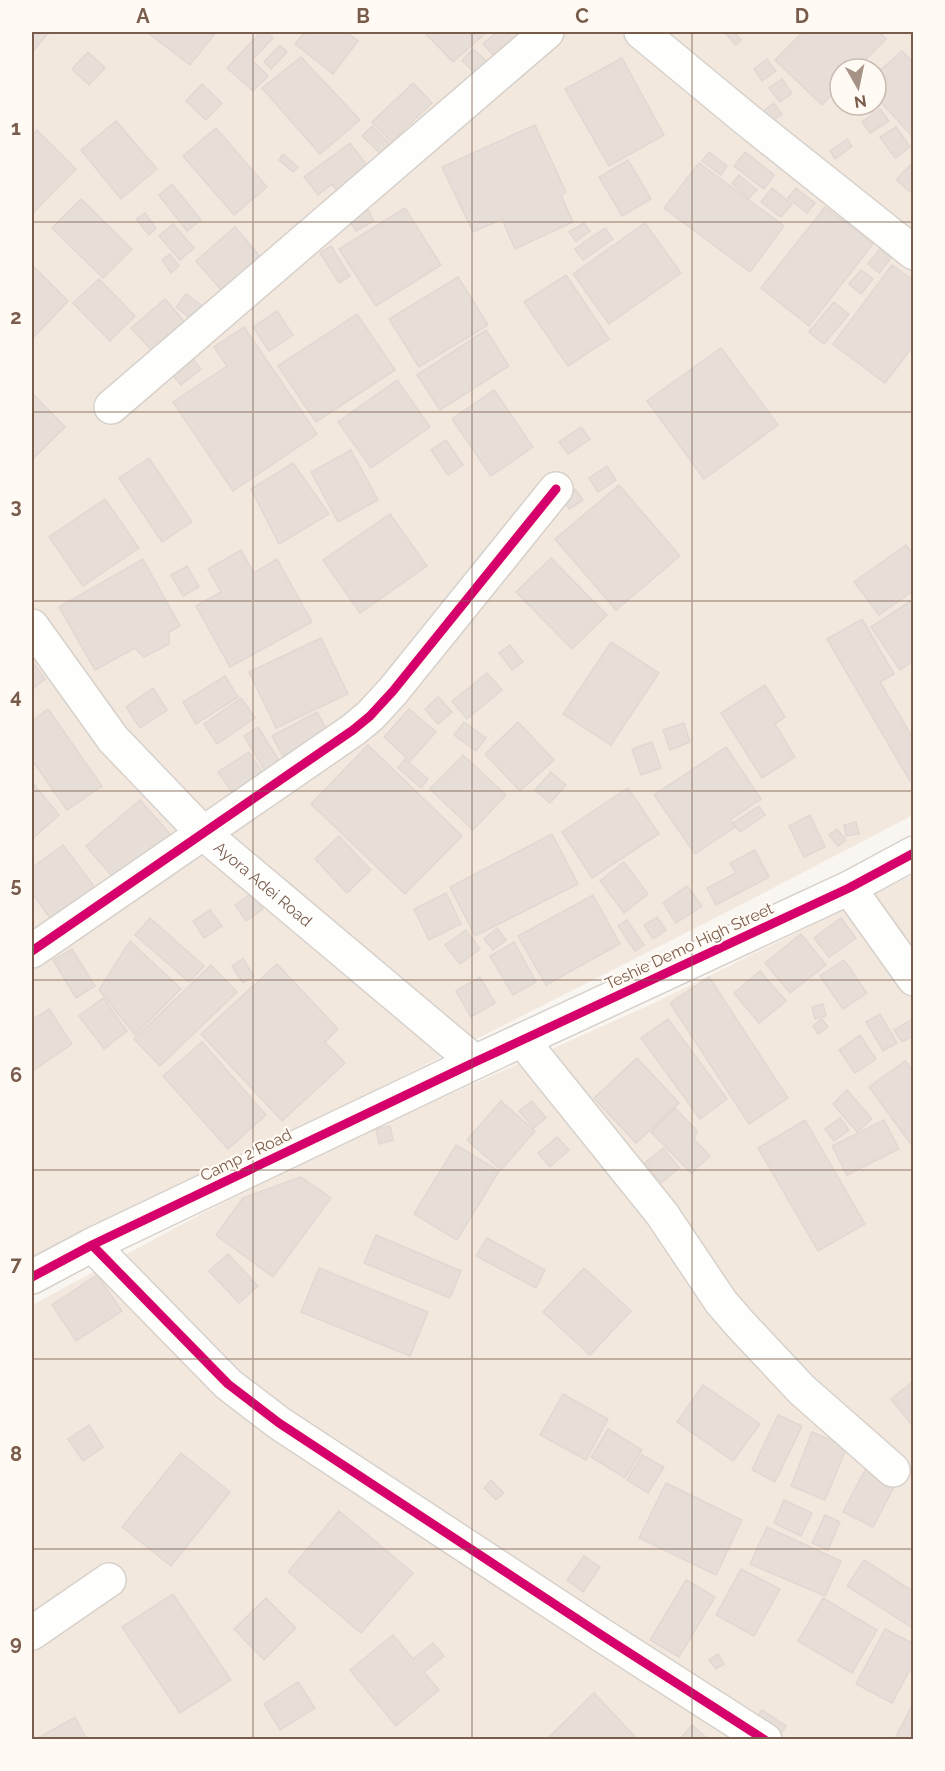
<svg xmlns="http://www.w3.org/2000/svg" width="945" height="1771" viewBox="0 0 945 1771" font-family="Raleway,sans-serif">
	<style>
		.residential { fill: #f2e8de; fill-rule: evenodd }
		.building { fill: #e6ded7; stroke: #e2d8d2; stroke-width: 1.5 }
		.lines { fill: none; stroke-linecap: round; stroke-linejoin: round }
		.minor-casing { stroke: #d7d1cb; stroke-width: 36 }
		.minor { stroke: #fefefd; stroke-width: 33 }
		.cycleway-casing { stroke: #fffaf3; stroke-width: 13 }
		.cycleway { stroke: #d6006c; stroke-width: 9 }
		.grid { fill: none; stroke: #7a5c4d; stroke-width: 1.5; stroke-opacity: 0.55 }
		.labels { text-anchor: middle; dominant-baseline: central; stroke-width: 4.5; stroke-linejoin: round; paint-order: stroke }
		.street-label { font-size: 16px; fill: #7a5c4d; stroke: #fffaf3 }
		.neatline { fill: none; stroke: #7a5c4d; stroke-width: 2 }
		.grid-label { font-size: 20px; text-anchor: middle; font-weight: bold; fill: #7a5c4d }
	</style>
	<rect width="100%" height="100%" fill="#f9f5f0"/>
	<!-- residential -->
	<path class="residential" d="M32 32H913V815L729 911 32 1264ZM840 69H876V105H840Z
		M913 875V1739L32 1740V1305L207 1211 339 1144 652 1004Z"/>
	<!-- building -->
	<path class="building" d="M32 32H49L34 50 32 48Z
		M147 32H216L190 65Z
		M261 32H266L273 38 252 60 268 76 253 91 227 68Z
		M305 32H346L358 41 333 74 295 44Z
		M424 32H487L453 62Z
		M497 32H531L499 61 483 44Z
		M724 32H734L741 40 736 45Z
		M803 32H879L886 39 856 69H840V86L822 105 775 60Z
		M280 45 287 52 271 69 264 62Z
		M473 49 497 70 486 82 462 61Z
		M902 51 914 63V138L876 97V74Z
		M88 52 105 68 89 85 72 69Z
		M301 57 360 120 320 154 262 88Z
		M622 58 664 135 609 166 565 89Z
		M767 59 776 71 762 81 754 69Z
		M782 79 792 93 780 102 769 88Z
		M413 83 432 103 391 142 372 122Z
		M202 84 222 103 206 120 186 101Z
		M774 103 782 114 767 125 760 114Z
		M880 109 889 121 870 133 862 122Z
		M116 121 157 169 121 199 81 150Z
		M535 125 566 192 561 195 573 222 515 249 502 219 473 232 442 167Z
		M372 126 394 149 385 158 362 136Z
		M896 127 910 147 895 158 880 137Z
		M216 128 267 187 234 215 183 156Z
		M37 130 76 169 32 214V136Z
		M847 139 852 146 835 159 830 151Z
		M350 143 375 176 343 199 332 184 318 195 304 177Z
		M709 152 727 166 721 175 702 161Z
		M745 152 774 175 764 189 734 166Z
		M283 154 298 167 293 172 279 160Z
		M628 160 651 199 622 216 599 177Z
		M914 161V195L896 180Z
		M699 163 784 226 750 272 664 208Z
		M739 175 757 190 749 198 732 184Z
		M172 184 201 220 187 231 159 195Z
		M772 188 792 204 781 217 761 202Z
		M796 188 815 203 807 213 788 198Z
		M81 199 132 249 103 278 52 228Z
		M825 207 873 244 809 326 761 288Z
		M405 208 441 265 376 306 339 249Z
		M368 210 374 221 356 231 349 220Z
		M145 213 156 228 149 235 136 219Z
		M584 223 590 231 576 241 569 232Z
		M645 223 681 273 609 324 573 274Z
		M173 224 194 248 180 260 159 236Z
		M235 227 263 260 224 293 196 261Z
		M605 228 613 239 583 260 575 249Z
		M331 246 350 276 339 283 320 253Z
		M880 249 891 258 879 273 868 264Z
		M170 254 179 266 171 273 162 260Z
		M32 265 68 301 32 339Z
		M892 265 914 281V345L885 383 833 344Z
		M861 270 873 279 861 294 849 284Z
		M566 275 609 339 568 366 524 302Z
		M458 277 488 325 419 367 389 319Z
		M99 279 135 316 110 341 73 303Z
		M186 294 201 305 190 318 176 307Z
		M165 299 188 326 155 354 131 328Z
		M834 302 849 314 824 344 809 332Z
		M277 311 293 335 269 351 253 327Z
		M357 314 395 370 316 422 278 366Z
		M244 327 317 434 233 491 173 402 227 366 214 347Z
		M486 330 509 366 440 410 417 375Z
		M721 348 778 425 704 479 647 401Z
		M191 356 201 369 181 385 170 372Z
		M397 380 430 427 371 468 338 422Z
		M494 390 533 447 491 476 452 419Z
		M32 393 65 427 32 460Z
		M581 427 590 439 568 454 559 442Z
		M446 440 463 465 448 475 431 450Z
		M351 450 378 500 338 522 311 472Z
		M149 458 192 522 162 542 119 478Z
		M293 463 329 514 279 544 251 489Z
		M607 466 616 480 598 492 589 478Z
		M619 485 680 556 616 610 555 539Z
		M575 489 583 500 569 509 562 499Z
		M105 499 139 548 83 586 49 537Z
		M390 514 427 566 360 613 323 560Z
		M906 545 914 556V590L879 615 854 582Z
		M241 550 254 573 277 559 312 622 230 667 196 606 221 592 208 569Z
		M551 558 607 615 572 649 516 592Z
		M143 559 180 626 169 632V644L144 657 135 648 95 670 59 607Z
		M187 566 199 587 183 596 171 575Z
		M914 599V660L900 670 871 627Z
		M862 619 894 674 880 682 914 740V779L910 781 827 639Z
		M321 638 348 694 276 728 249 672Z
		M611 642 659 673 611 745 563 714Z
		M510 645 523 662 512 670 499 653Z
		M32 661 45 679 32 689Z
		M487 673 502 690 467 719 452 701Z
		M225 676 238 697 196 724 183 702Z
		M765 685 785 717 775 724 795 757 762 778 721 713Z
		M153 688 167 710 140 728 126 707Z
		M438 697 452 712 438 724 425 709Z
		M241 698 255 718 217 744 204 724Z
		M48 709 102 786 67 810 32 760V721Z
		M409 709 436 732 410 761 384 737Z
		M317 712 328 732 283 756 272 736Z
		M464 722 486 738 476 751 454 735Z
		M518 722 554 760 520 791 485 754Z
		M684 723 690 742 670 750 663 730Z
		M258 727 280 762 265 771 244 736Z
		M652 742 661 768 641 775 632 749Z
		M368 745 462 836 405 894 311 804Z
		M726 747 761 799 730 820 735 827 695 854 654 795Z
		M249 752 262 772 232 792 218 772Z
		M463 755 506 795 473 830 430 789Z
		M405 759 428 779 421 788 398 768Z
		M551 772 566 785 550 803 535 790Z
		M32 782 59 815 32 839Z
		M628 788 659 834 592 878 562 832Z
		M140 800 171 835 116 881 86 846Z
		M759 806 765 815 740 832 733 823Z
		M810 815 825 847 804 857 789 826Z
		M856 822 859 834 846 836 844 825Z
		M837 829 846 840 838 846 829 835Z
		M552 834 578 884 475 936 450 887Z
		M339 836 371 870 347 893 315 859Z
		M63 845 99 893 55 925 32 893V868Z
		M755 850 769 877 716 905 707 888 736 873 730 863Z
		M624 862 648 894 624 913 600 881Z
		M687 886 702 906 676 923 663 903Z
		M252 893 263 909 246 921 235 905Z
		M446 893 461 924 429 940 414 909Z
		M593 895 620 944 546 985 518 936Z
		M210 910 222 926 204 938 193 921Z
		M657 917 666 930 653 939 644 925Z
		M150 918 204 966 189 982 135 935Z
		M841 918 856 938 829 957 814 938Z
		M627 920 644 945 635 951 618 926Z
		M497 928 506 940 493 950 484 939Z
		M466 930 480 949 460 964 445 945Z
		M801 934 826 965 790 993 765 963Z
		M130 941 181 989 135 1035 99 990Z
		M514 942 536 982 513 995 490 956Z
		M72 949 95 986 76 998 53 960Z
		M243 959 254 976 243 983 232 966Z
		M844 960 867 993 843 1009 820 976Z
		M277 964 338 1029 325 1042 345 1063 282 1121 201 1034Z
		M211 965 237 992 160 1066 134 1039Z
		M760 971 786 1001 759 1023 734 993Z
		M480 977 495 1003 471 1017 456 991Z
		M709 977 788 1098 749 1124 670 1003Z
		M103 998 127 1031 104 1049 79 1016Z
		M823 1004 826 1016 815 1019 812 1007Z
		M49 1009 72 1044 32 1071V1020Z
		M880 1014 897 1043 883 1051 866 1022Z
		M914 1018V1035L902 1042 894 1030Z
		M668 1019 727 1099 700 1119 641 1038Z
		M822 1019 828 1027 818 1034 813 1026Z
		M860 1035 876 1059 855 1073 839 1050Z
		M202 1042 266 1115 228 1149 163 1076Z
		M637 1058 679 1103 636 1143 594 1098Z
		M905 1061 914 1072V1141L910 1143 869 1087Z
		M847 1090 872 1119 857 1132 833 1104Z
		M501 1101 535 1131 501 1170 467 1140Z
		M532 1101 546 1118 534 1128 519 1111Z
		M675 1108 697 1131 694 1139 710 1156 691 1173 651 1132Z
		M840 1118 849 1130 834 1141 825 1129Z
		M805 1120 865 1224 818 1251 758 1148Z
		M884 1120 899 1149 847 1175 832 1146Z
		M390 1126 393 1140 379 1144 376 1129Z
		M557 1137 569 1150 550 1167 538 1153Z
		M456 1145 499 1171 457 1240 414 1214Z
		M663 1148 679 1168 661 1183 645 1163Z
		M301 1177 331 1198 273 1277 216 1235 243 1198Z
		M376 1235 461 1271 450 1298 364 1263Z
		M487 1238 545 1270 536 1288 476 1256Z
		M228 1254 258 1286 239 1303 209 1271Z
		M319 1268 428 1312 410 1356 301 1312Z
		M584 1268 631 1311 590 1355 543 1312Z
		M97 1275 122 1311 76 1341 52 1305Z
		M911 1383 914 1387 912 1425 891 1399Z
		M703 1385 760 1424 733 1461 677 1422Z
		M563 1394 608 1419 586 1460 540 1435Z
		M778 1415 802 1426 775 1482 752 1470Z
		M89 1425 103 1447 83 1461 68 1439Z
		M608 1429 642 1450 625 1478 591 1457Z
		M812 1432 847 1447 825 1500 791 1486Z
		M181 1453 230 1492 171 1566 122 1527Z
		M642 1455 664 1467 648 1493 627 1480Z
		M866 1468 896 1483 873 1527 843 1512Z
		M491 1480 504 1493 496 1500 484 1488Z
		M666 1483 742 1520 716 1575 639 1538Z
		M784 1500 812 1513 801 1536 774 1523Z
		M339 1511 413 1573 361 1633 288 1572Z
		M825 1515 840 1522 828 1550 812 1543Z
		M767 1527 841 1561 825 1596 750 1564Z
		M584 1556 600 1567 583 1592 567 1580Z
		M864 1560 914 1592V1629L847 1586Z
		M741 1569 780 1589 754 1636 716 1615Z
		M686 1580 715 1597 679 1657 650 1640Z
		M173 1594 231 1680 180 1713 122 1627Z
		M266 1598 296 1628 264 1660 234 1629Z
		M823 1598 877 1630 852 1673 798 1641Z
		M885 1629 914 1644V1662L892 1703 856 1684Z
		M393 1635 413 1659 433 1643 444 1656 424 1672 439 1690 396 1726 350 1670Z
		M718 1654 724 1664 716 1669 709 1660Z
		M298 1682 315 1708 280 1730 264 1704Z
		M594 1693 638 1740H546Z
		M914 1702V1740H894Z
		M762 1710 786 1726 778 1738 754 1722Z
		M75 1717 87 1740H35Z
		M692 1725 709 1740H679Z"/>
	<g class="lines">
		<defs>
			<g id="minor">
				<path d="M641 32 746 119 914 253"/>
				<path d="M111 407 547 32"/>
				<path id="s1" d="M32 626 113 739 204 834 475 1062"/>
				<path d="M849 888 914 979"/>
				<path d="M32 951 353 730 370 716 393 691 556 489"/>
				<path d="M522 1040 662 1214 721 1302 741 1325 802 1390 893 1470"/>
				<path d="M92 1245 228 1384 279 1423 603 1636 765 1740"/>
				<path d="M32 1277 92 1245 475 1062 849 888 914 853"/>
				<path d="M32 1633 109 1580"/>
			</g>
		</defs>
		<!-- minor casing -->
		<use href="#minor" class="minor-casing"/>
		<!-- minor -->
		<use href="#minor" class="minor"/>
		<defs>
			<path id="cycleway" d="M32 951 353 730 370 716 393 691 556 489
				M92 1245 228 1384 279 1423 603 1636 765 1740
				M32 1277 92 1245 475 1062 849 888 914 853"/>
		</defs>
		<!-- cycleway casing -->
		<use href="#cycleway" class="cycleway-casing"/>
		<!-- cycleway -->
		<use href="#cycleway" class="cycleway"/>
	</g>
	<!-- grid -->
	<path class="grid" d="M253 32V1740M472 32V1740M692 32V1740M32 222H914M32 412H914M32 601H914M32 791H914M32 980H914M32 1170H914M32 1359H914M32 1549H914"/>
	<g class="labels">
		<!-- street labels -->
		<g class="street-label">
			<text stroke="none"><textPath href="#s1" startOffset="348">Ayora Adei Road</textPath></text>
			<text transform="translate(689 946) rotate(-25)">Teshie Demo High Street</text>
			<text transform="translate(246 1155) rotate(-26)">Camp 2 Road</text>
		</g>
	</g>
	<!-- border -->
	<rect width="945" height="1771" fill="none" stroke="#fffaf3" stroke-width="66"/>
	<!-- north arrow -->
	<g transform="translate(858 87) rotate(171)"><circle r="28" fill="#fffaf3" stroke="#cabbb1" stroke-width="1.5"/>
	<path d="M0-4.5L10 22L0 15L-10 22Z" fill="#a69286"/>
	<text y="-9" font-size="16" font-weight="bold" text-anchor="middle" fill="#7a5c4d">N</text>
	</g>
	<rect x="33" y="33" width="879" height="1705" class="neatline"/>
	<g class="grid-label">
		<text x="143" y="23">A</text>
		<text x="363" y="23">B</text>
		<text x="582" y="23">C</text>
		<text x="802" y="23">D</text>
		<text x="16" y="135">1</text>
		<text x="16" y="324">2</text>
		<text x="16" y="513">3</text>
		<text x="16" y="703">4</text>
		<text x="16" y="892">5</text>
		<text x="16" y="1082">6</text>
		<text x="16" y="1271">7</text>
		<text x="16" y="1461">8</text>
		<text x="16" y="1650">9</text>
	</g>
</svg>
